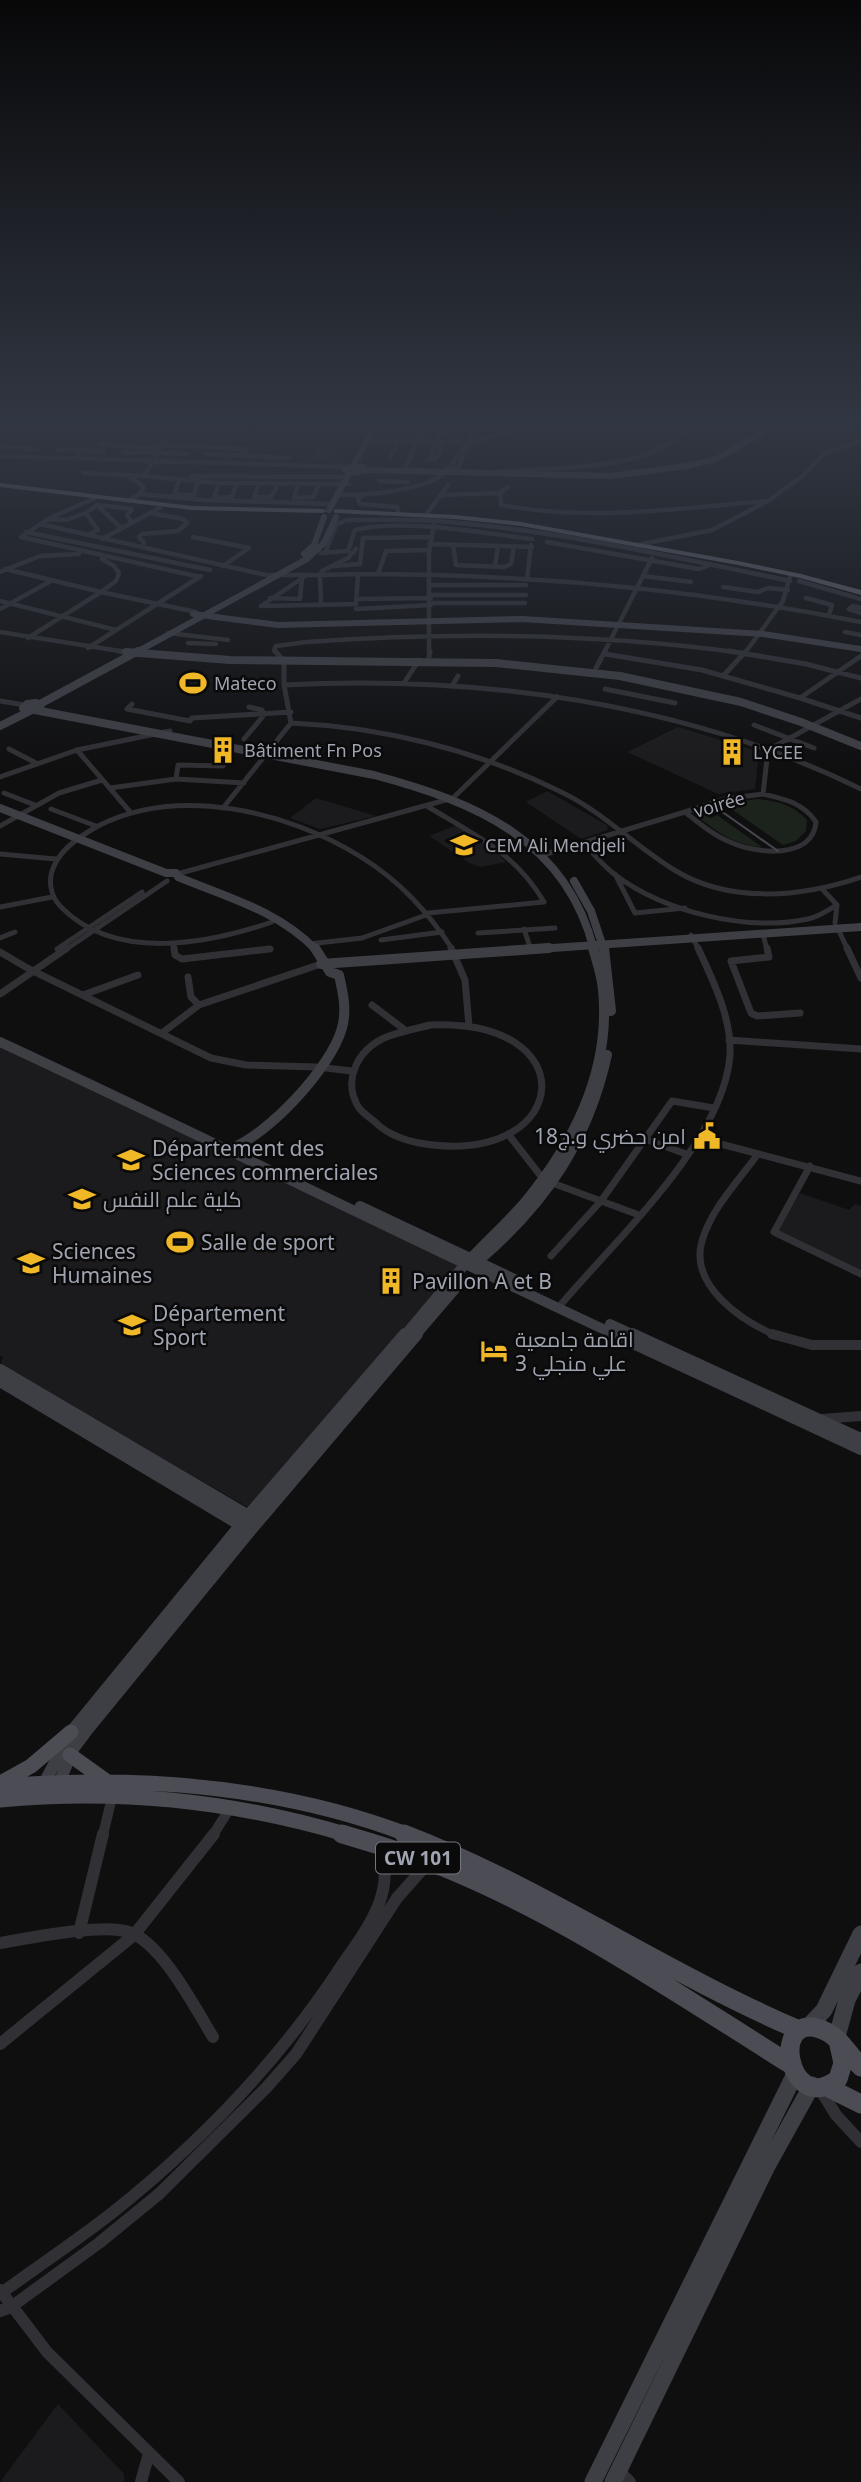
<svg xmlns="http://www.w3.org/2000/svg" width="861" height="2482" viewBox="0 0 861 2482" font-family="'Noto Sans',Cairo,sans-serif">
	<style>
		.built { fill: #1b1b1d }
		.green { fill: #1b231c }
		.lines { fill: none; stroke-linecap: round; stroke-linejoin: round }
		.street-far4 { stroke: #303035; stroke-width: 4.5 }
		.street-far3 { stroke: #303035; stroke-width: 5 }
		.street-far2 { stroke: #303035; stroke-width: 7 }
		.street-far1 { stroke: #303035; stroke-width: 10 }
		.street { stroke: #303035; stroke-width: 12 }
		.secondary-far4 { stroke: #3e3f45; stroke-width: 6 }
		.secondary-far3 { stroke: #3e3f45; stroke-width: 8 }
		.secondary-far2 { stroke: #3e3f45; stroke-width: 10 }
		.secondary-far1 { stroke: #3e3f45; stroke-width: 12 }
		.secondary { stroke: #3e3f45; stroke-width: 17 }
		.primary-far1 { stroke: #4c4d54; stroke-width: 15 }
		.primary { stroke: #4c4d54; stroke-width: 19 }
		.highway { fill: #5c5e66; fill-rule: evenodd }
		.tram { stroke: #47484e; stroke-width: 2 }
		.labels { text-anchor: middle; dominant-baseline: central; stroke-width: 5; stroke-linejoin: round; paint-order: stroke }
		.far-poi-label { font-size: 18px; fill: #a0a4b1; stroke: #0a0a0b; text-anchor: start }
		.far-street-label { font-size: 18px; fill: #a0a4b1; stroke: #0a0a0b }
		.shield { fill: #0a0a0b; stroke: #73767f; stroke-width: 2 }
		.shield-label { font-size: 19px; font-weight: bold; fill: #a0a4b1 }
		.poi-label { font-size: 21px; fill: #a0a4b1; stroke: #0a0a0b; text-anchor: start }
	</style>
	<rect width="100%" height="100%" fill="#0f0f10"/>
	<!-- built -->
	<path class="built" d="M322 444 340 445 334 459H345L344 462 340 465 309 461Z
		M678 727 759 752 755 789 718 794 627 752Z
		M547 791 607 825 608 830 581 839 526 802Z
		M316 798 376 816 320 829 290 818Z
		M457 825 495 851 506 862 481 867 471 864 429 836Z
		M0 1042 460 1265 249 1508 0 1366 3 1357 0 1355Z
		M800 1193 849 1210 855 1204 861 1206V1272L776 1232Z
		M58 2404 124 2474V2482H0Z"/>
	<!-- green -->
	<path class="green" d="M757 799C778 801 793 805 807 820L806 831 796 841 783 845 724 804Z
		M700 810 711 818 717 815 762 847C732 845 715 830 692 812Z"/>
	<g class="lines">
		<!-- street-far4 -->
		<path class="street-far4" d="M377 423 476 426 459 466 445 472
			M167 438 144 476 219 483 349 484
			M366 440 469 443 530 424
			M100 444 159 449
			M435 444 441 447 435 459H429Z
			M435 444 445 425
			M161 445 247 449 243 456
			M0 447 37 449 27 448
			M58 450H80
			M123 452 188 454
			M205 454 229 455 228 457
			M229 455 288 458
			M0 456 348 467
			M77 458 80 450 104 452
			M390 458 408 425
			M405 469 424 425
			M496 472C548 467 633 472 675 439 681 435 684 428 688 422
			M83 473 144 476
			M191 476 347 477
			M179 481 174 495H194L198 482
			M379 481 408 482
			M219 483 214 498 232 497 237 483
			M259 483 254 497H271L278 484
			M298 484 294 498 313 497 319 484
			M508 487 500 493 501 505C589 522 680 508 768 501
			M140 494 204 500 332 504
			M342 495C369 495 418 491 440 476 451 468 458 456 464 445
			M363 495 358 499 360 504 397 507 398 511
			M440 495 500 493
			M95 498 48 519 21 537 200 577
			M128 501 140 494 144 487 130 477
			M97 505 121 528
			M426 515 448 485
			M48 519 66 520 86 513
			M40 524 266 575H320L321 605
			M26 532 210 570
			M87 535 98 530 86 513 97 505 132 509 127 515 132 523
			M193 537 249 548 223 566
			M102 539 161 507
			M547 542 699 569 707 566
			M144 543 139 537 142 534 178 531 187 523 183 519 150 513
			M429 544 532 547
			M453 545 456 565 504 567 511 564 514 546
			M637 545 712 530 768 501 801 477 827 452 861 441
			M321 553 348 551 355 530C405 518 480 533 532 539
			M325 553 336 525 346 520C376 520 407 519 437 521 556 530 674 557 790 581
			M334 566 360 564 363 538 430 537
			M495 566 498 546
			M5 569 101 592 28 638
			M0 572 40 556 79 554
			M358 574C528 574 694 589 861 622
			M378 574 386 551 429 550
			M320 575 322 571 348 558 356 549
			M643 576 691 582
			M304 577 261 606 356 604 358 574 320 575
			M527 580 531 545
			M799 581 861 599
			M431 585H526
			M723 587 758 592 768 588 788 590
			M101 592 116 581 119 573 114 566 102 559
			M101 592 196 612
			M431 595H526
			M270 598 300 599 302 578
			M806 598 832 605 829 615
			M356 599 431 598
			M0 601 116 630
			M431 603H525
			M861 608 853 606 849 609 861 613
			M0 609 51 581
			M356 609 431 605
			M0 632 126 652
			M845 632 861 635
			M168 633 228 640
			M188 643 216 644
			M88 648 201 576
			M276 653 274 650 276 646 306 642C451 632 598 633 742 653
			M429 653V553L434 524
			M604 653 652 558
			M745 653 783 601 790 577"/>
		<!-- street-far3 -->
		<path class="street-far3" d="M118 651 126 652
			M275 651 284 661V685
			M729 651 806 664 861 678
			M605 654 702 670 800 698 861 656
			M429 657 430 651
			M596 668 605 651
			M723 676 746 651
			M404 683 419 660
			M452 686 458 676
			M605 689 675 703
			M800 698 861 718
			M0 701 25 705
			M132 704 127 709 190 721 192 718 291 712
			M291 723C383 727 475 750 557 790 603 811 634 846 676 871 731 904 802 897 861 877
			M754 725 814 748
			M244 739 264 715 262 710 249 707
			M9 749 36 763
			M77 750 131 813
			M0 777 77 750 170 731
			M176 779 178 765 223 766
			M110 788 176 779 244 783
			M4 793 35 805
			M763 794C785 799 803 803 816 822 813 860 756 854 730 842 713 835 699 823 685 812L725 799Z
			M763 794 768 750 861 699
			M427 806C474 835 515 852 544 902L428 913
			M223 808 291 723 284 685C479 675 684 702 861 789
			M51 809 96 826
			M0 826 59 793 102 780
			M584 843C593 854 603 865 614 874 664 912 746 932 808 919 819 917 828 910 837 905
			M0 854 56 859
			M543 855 685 812
			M177 874 453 798 557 697
			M615 874 635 913 685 908
			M823 890 837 905 835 923
			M0 907 52 897
			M272 922C208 944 115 962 61 907 50 896 47 879 55 864 63 847 82 835 98 826 178 785 288 811 361 857 400 881 428 912 453 950
			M524 929 530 947
			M838 929 848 950
			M478 933 555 928
			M763 934 767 950
			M691 935 699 950
			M0 938 15 932
			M381 940 442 932
			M173 944 174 950
			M309 944 362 938 429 914
			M57 949 142 892
			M65 950 167 881
			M260 950 270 949"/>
		<!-- street-far2 -->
		<path class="street-far2" d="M174 948 175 955 182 959 270 949
			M451 948 465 980 469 1026
			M767 948 769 957 731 961 751 1013 757 1016 800 1013
			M847 948 861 978
			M0 952 29 969 211 1058 246 1065 317 1067 352 1071
			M188 977 191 997 199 1005
			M0 994 67 948
			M83 995 138 975
			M372 1005 405 1030
			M430 1025C585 1018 572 1160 433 1145 413 1143 390 1137 375 1122 370 1118 363 1113 359 1108 342 1081 357 1051 384 1038 398 1032 415 1029 430 1025Z
			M162 1033 199 1005 318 965
			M729 1040 861 1049
			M508 1134 544 1180 639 1215
			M698 1138 861 1181
			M645 1139 686 1154
			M758 1154C739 1180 711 1209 702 1241 689 1286 742 1321 777 1336
			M810 1166 774 1232 861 1274
			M551 1256 601 1201 672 1101 714 1108
			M558 1308C612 1243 724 1142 730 1055 732 1019 713 980 698 948"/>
		<!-- street-far1 -->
		<path class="street-far1" d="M772 1334 812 1345H861
			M822 1419 861 1416
			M103 1835 112 1797
			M213 1835 230 1808"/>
		<!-- street -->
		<path class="street" d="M79 1933 103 1834
			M0 1943C30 1938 102 1923 129 1932 162 1943 195 2008 213 2037
			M0 2044 134 1935 214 1834
			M820 2089 836 2115 861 2142
			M0 2290 47 2352 179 2482
			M0 2294C37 2267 76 2241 112 2213 200 2143 278 2062 340 1968 365 1931 397 1894 380 1848
			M0 2311 11 2307 99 2243 159 2194 266 2088 296 2054 397 1898 428 1863
			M617 2469 630 2482
			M141 2482 149 2453"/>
		<!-- secondary-far4 -->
		<path class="secondary-far4" d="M353 466 377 423
			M353 466 363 467 365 470 355 473 345 470Z
			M365 470 610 476 687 466 716 459 759 435 769 422
			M329 510 350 472
			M304 554 314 545 324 517
			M193 614 278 625 522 619 763 634 861 649
			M135 653 307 559 324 543 336 517"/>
		<!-- secondary-far3 -->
		<path class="secondary-far3" d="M126 652 230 660 496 663 620 676 741 702 801 722 861 746
			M36 703 41 705 37 709 23 708 27 704Z
			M40 704 138 651
			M35 710 374 775C475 802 566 839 594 950
			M0 726 32 710
			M0 808 166 873H176L178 877C227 897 279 911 316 950
			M574 881 591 911 604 950
			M523 950 861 927"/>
		<!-- secondary-far2 -->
		<path class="secondary-far2" d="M604 948 611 1011
			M321 964 549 948
			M0 1042C207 1138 411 1240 618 1336
			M230 1149C268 1135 331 1068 342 1028 347 1010 343 993 339 975L330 972 315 948
			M360 1206 523 1283
			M483 1257C548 1200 588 1140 607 1055
			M610 1324 636 1336
			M404 1336C426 1310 447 1284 470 1259 489 1239 509 1221 526 1201 575 1141 611 1070 603 990 602 976 597 962 593 948
			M415 1336 456 1288"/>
		<!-- secondary-far1 -->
		<path class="secondary-far1" d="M614 1334 861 1449
			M632 1334 861 1439
			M0 1370 252 1518
			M0 1381 244 1527
			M57 1788 73 1749 88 1729 250 1531 417 1334
			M41 1789 71 1732 248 1516 405 1334"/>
		<!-- secondary -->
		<path class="secondary" d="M808 2027 824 2010 861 1934
			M836 2040 847 2000 861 1972
			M593 2482 795 2074
			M613 2482 766 2168 812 2085"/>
		<!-- primary-far1 -->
		<path class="primary-far1" d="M70 1755 105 1780
			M4 1781 31 1766 71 1732
			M0 1786C138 1775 278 1785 409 1835
			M0 1800C117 1789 235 1801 348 1835"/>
		<!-- primary -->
		<path class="primary" d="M342 1834C379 1845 417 1856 453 1871 572 1921 681 1996 790 2064
			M404 1834C542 1887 663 1972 799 2030
			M839 2045 843 2063 838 2079C787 2120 767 2002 827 2032 841 2039 850 2056 861 2067
			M825 2086 861 2104"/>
		<!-- highway -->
		<path class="highway" d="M0 483 192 506 323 509 327 511 323 513 192 510 0 487Z
			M334 509 455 515 521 522 738 561 801 574 861 590V595L800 578 738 565 521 526 455 519 337 513H334Z"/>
		<!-- tram -->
		<path class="tram" d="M711 804 778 851"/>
	</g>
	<!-- sky -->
	<linearGradient id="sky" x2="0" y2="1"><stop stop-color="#080809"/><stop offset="0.55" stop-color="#313742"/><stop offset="1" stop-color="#313742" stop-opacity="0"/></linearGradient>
	<rect width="861" height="769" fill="url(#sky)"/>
	<!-- icons -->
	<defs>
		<symbol id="stadium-bare" viewBox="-9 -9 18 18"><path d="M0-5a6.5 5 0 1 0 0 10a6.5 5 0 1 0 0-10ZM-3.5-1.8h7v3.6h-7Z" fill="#f0b727" stroke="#0a0a0b" stroke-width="2.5" paint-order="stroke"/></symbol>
		<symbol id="building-bare" viewBox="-9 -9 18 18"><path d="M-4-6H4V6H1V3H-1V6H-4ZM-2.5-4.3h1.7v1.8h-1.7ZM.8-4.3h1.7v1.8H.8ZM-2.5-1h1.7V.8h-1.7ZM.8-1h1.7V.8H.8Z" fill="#f0b727" stroke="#0a0a0b" stroke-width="2.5" paint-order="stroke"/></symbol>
		<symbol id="school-bare" viewBox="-9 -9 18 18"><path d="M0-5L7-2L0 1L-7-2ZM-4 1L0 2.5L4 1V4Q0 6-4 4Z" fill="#f0b727" stroke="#0a0a0b" stroke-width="2.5" paint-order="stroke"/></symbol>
		<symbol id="civic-bare" viewBox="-9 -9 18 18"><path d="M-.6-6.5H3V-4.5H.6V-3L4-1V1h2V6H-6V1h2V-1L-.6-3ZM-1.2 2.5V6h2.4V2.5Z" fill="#f0b727" stroke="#0a0a0b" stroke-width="2.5" paint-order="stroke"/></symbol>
		<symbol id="university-bare" viewBox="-9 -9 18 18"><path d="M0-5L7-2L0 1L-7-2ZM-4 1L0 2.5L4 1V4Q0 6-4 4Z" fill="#f0b727" stroke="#0a0a0b" stroke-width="2.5" paint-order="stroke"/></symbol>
		<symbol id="hotel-bare" viewBox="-9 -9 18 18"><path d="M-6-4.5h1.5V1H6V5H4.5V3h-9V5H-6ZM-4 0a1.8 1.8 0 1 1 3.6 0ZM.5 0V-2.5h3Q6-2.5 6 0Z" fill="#f0b727" stroke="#0a0a0b" stroke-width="2.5" paint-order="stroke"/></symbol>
	</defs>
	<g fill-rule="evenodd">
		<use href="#stadium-bare" x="174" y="664" width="38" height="38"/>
		<use href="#building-bare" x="204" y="731" width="38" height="38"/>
		<use href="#building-bare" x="713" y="733" width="38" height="38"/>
		<use href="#school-bare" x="445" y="826" width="38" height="38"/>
		<use href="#civic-bare" x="688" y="1117" width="38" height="38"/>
		<use href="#university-bare" x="112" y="1141" width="38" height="38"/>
		<use href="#university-bare" x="63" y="1180" width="38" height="38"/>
		<use href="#stadium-bare" x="161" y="1223" width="38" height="38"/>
		<use href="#university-bare" x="12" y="1244" width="38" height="38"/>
		<use href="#building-bare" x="372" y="1262" width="38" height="38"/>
		<use href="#university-bare" x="113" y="1306" width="38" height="38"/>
		<use href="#hotel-bare" x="475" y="1332" width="38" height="38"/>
	</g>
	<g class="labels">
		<!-- far-poi labels -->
		<g class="far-poi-label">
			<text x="214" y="683">Mateco</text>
			<text x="244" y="750">Bâtiment Fn Pos</text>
			<text x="753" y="752">LYCEE</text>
			<text x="485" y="845">CEM Ali Mendjeli</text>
		</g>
		<!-- far-street labels -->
		<g class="far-street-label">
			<text transform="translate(719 804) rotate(-16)">voirée</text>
		</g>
		<!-- shield labels -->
		<rect class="shield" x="376" y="1842.5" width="84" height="31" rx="5"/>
		<g class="shield-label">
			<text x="418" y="1858">CW 101</text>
		</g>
		<!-- poi labels -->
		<g class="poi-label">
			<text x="686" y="1136" text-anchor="end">امن حضري و.ج18</text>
			<text x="152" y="1148">Département des<tspan x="152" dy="24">Sciences commerciales</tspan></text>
			<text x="103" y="1199">كلية علم النفس</text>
			<text x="201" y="1242">Salle de sport</text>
			<text x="52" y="1251">Sciences<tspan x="52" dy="24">Humaines</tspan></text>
			<text x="412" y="1281">Pavillon A et B</text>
			<text x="153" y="1313">Département<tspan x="153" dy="24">Sport</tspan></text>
			<text x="515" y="1339">اقامة جامعية<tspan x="515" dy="24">علي منجلي 3</tspan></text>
		</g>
	</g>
</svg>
